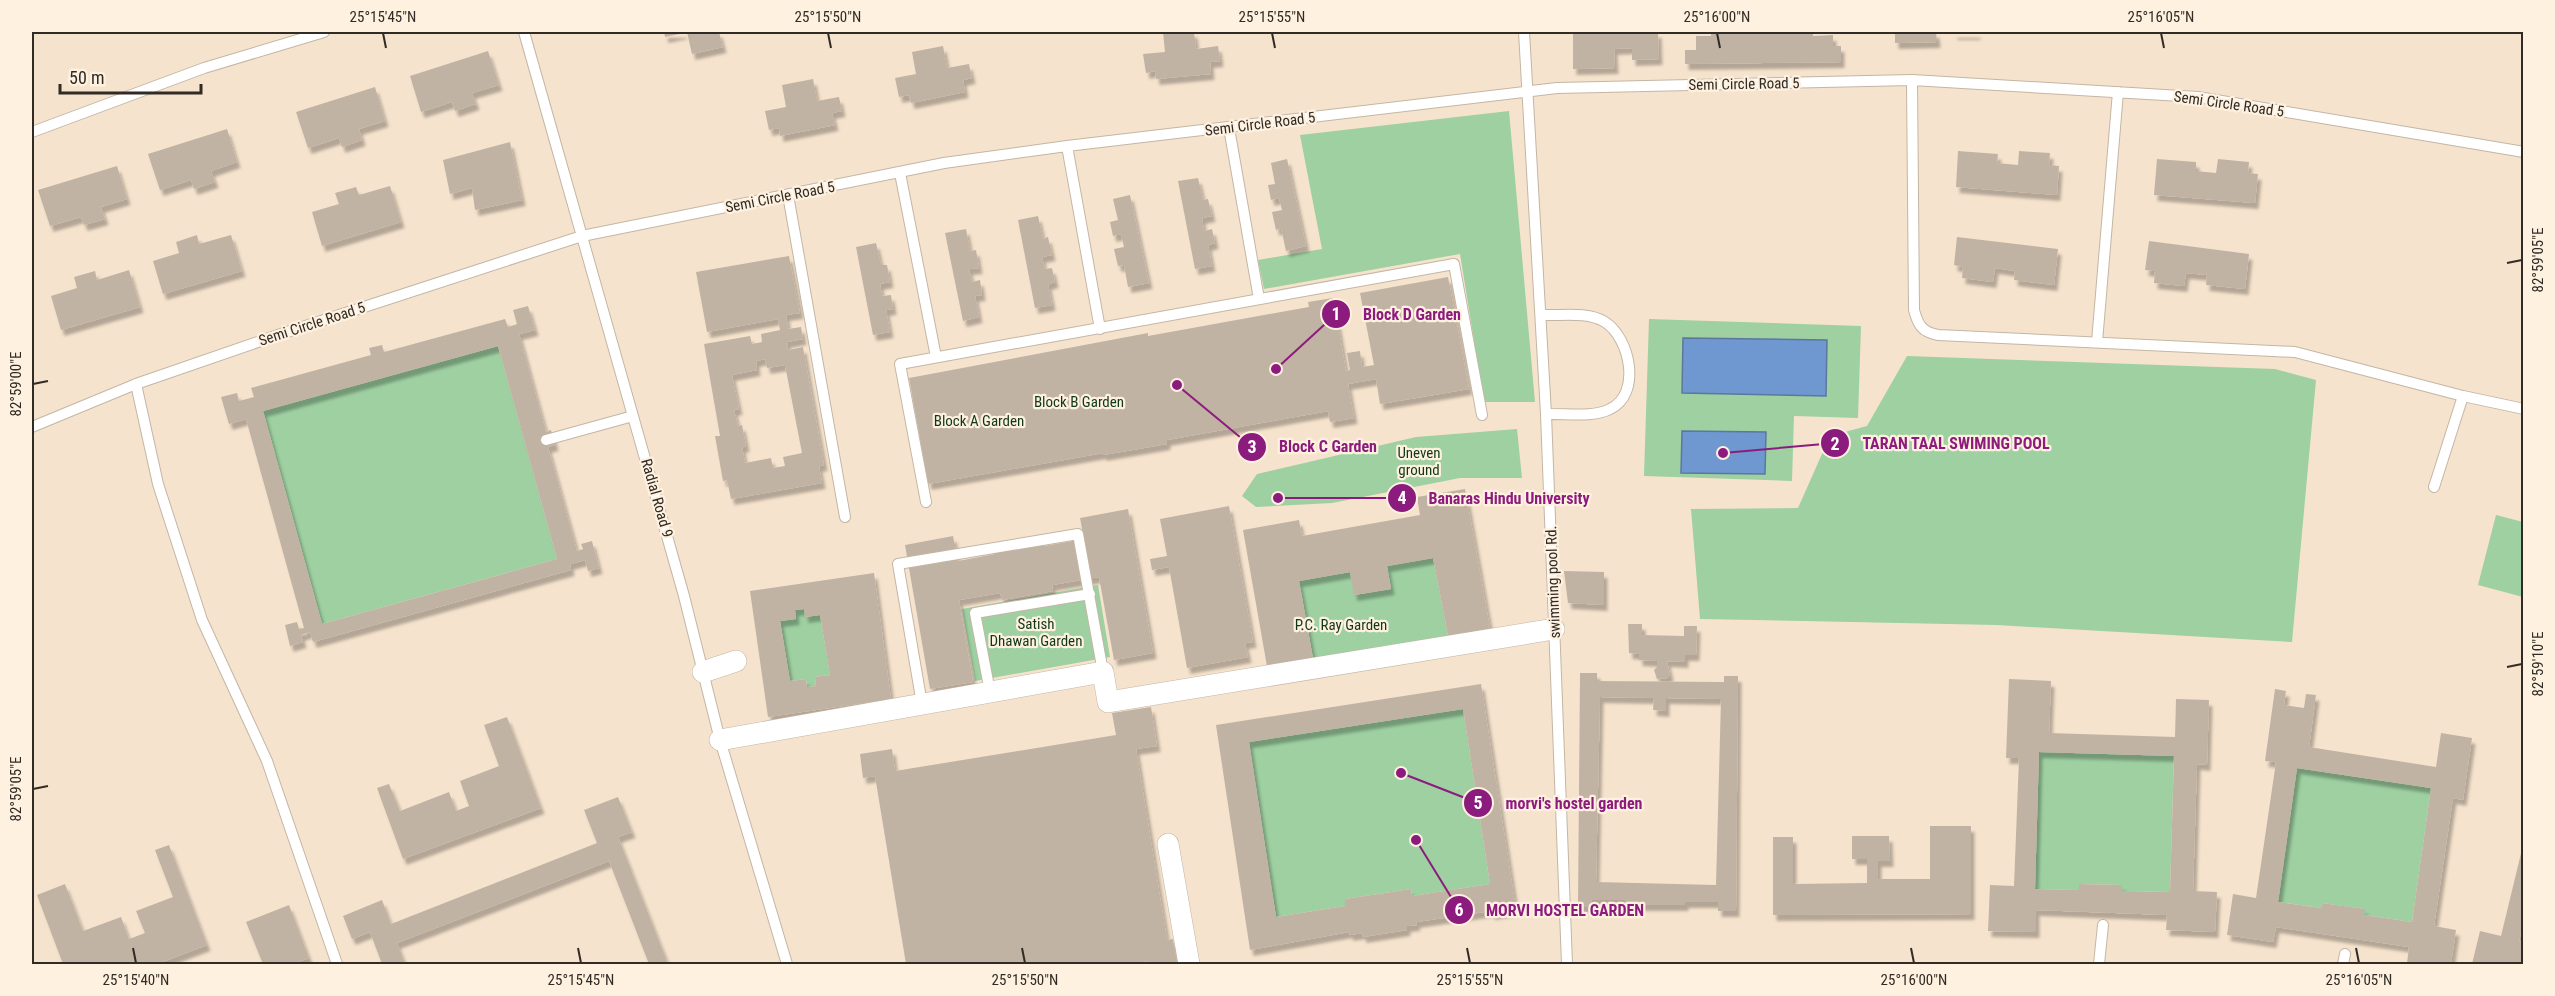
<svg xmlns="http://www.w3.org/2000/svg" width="2555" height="996" viewBox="0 0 2555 996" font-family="'Roboto Condensed',sans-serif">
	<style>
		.built { fill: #f6e3cd }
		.green { fill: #9ed0a1 }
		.water { fill: #6f98d1; stroke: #5c779d; stroke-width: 1.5 }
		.building { fill: #c1b3a3; fill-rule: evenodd; filter: url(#shadow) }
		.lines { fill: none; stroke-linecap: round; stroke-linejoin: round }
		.lane-casing { stroke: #c3b6a5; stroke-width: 12 }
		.street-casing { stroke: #c3b6a5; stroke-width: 22 }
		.lane { stroke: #fff; stroke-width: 10 }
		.street { stroke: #fff; stroke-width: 21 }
		.ticks { fill: none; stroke: #302b25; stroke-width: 2 }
		.labels { text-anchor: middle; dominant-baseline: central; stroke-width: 4.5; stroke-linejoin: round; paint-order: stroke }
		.street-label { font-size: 15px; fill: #302b25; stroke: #fff1e0 }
		.park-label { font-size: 15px; fill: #0f3916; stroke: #fff1e0 }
		.leader { fill: none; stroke: #8c1b7e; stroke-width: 2 }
		.callout-dot { fill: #8c1b7e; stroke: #fff1e0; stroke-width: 2 }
		.mark-label { font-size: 18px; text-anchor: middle; font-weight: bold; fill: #fff }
		.callout-label { font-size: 16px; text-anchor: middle; font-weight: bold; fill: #8c1b7e; stroke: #fff1e0; stroke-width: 4.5; stroke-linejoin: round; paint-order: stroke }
		.neatline { fill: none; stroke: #302b25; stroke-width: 2 }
		.ticks-label { font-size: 15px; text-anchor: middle; fill: #302b25 }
	</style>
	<defs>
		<filter id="shadow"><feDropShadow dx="3.5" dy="6" stdDeviation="1.5" flood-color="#0004"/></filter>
	</defs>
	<rect width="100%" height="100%" fill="#fff1e0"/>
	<!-- built -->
	<path class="built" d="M32 32H2523V964H32Z"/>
	<!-- green -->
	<path class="green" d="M1509 111 1535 402H1484L1460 254 1264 289 1258 260 1322 249 1300 135Z
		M1649 319 1861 326 1858 418 1794 416 1792 481 1644 476Z
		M498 346 557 559 322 624 263 411Z
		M1907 356 2275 369 2316 380 2292 642 1997 625 1700 619 1691 509 1798 508 1830 436 1867 426Z
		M1517 429 1522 478H1460L1332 503 1256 507 1242 496 1257 474 1416 437Z
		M2496 515 2523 522V597L2478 585Z
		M1433 558 1449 641 1314 664 1299 581 1350 572 1355 595 1391 589 1387 566Z
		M1098 585 1110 657 975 681 962 609Z
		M804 609 806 617 820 615 830 675 815 677 816 686 807 687 806 679 790 681 780 621 796 619 795 610Z
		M1463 709 1490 884 1412 896 1411 889 1345 899V906L1276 917 1249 742Z
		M2039 752 2174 756 2170 892 2122 891 2121 885 2080 884 2079 890 2035 889Z
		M2297 768 2431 788 2412 922 2364 915V909L2322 903 2321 908 2278 902Z"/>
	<!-- water -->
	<path class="water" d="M1683 338 1827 340 1826 396 1682 393Z
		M1682 431 1766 432 1765 474 1681 473Z"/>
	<!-- building -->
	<path class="building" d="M664 32H684V33L665 37Z
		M687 32H719L723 47 692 54Z
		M1163 32H1194L1196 49 1218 46 1220 61 1210 62 1211 74 1156 79 1155 71 1146 73 1143 54 1165 52Z
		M1573 32H1658L1659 59 1632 60V48L1614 49 1615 68 1573 69Z
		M1711 32H1813V36L1833 35V46H1841V62L1685 64V50H1696V36H1711Z
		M1895 32H1936L1937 42 1895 43Z
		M1954 32H1977V34H1954Z
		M943 46 947 68 969 64 972 78 963 80 965 92 911 103 909 95 899 97 895 78 916 74 912 52Z
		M488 51 499 85 472 93 476 104 455 111 452 102 421 112 410 76Z
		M813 79 817 101 839 97 842 111 832 113 835 125 780 136 779 128 769 130 765 111 786 107 782 85Z
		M375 87 385 121 359 129 362 140 342 147 339 138 308 148 296 112Z
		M227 129 237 162 211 171 215 182 194 189 191 180 160 190 148 154Z
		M510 142 522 200 475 210 472 188 450 194 443 160Z
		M1958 151 1998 154 1997 163 2018 165 2019 151 2050 153 2049 165 2059 166 2057 195 1956 187Z
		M1287 159 1306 246 1286 251 1281 228 1276 230 1272 212 1282 210 1279 198 1271 200 1268 185 1275 184 1271 163Z
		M2157 159 2196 162V171L2216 173 2218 159 2249 162 2248 173 2258 174 2255 203 2154 195Z
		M117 166 127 199 101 207 105 219 84 225 81 217 50 226 38 190Z
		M1198 178 1203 200 1208 199 1212 216 1202 218 1204 231 1212 229 1215 243 1208 245 1212 266 1195 269 1178 181Z
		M390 186 401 222 322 246 312 212 339 204 335 193 356 187 359 195Z
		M1130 195 1149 283 1128 287 1124 265 1118 266 1114 249 1124 247 1121 234 1113 236 1110 222 1118 220 1113 199Z
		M1038 216 1043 239 1048 237 1052 255 1042 257 1045 269 1052 268 1055 282 1048 284 1052 305 1035 308 1018 220Z
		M966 229 970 251 976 250 979 268 969 269 972 282 980 280 982 295 975 296 979 317 963 321 945 233Z
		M197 235 199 244 231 235 242 271 163 294 153 261 179 253 176 242Z
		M1957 237 2058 249 2054 285 2014 280 2015 271 1995 268 1993 282 1962 278 1963 267 1954 265Z
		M2149 241 2249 254 2245 289 2206 285 2207 275 2186 273 2184 286 2154 283 2155 271 2145 270Z
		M876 243 881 265H887L890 282 880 284 882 296 891 295 893 309 886 310 890 332 873 335 856 247Z
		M789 256 800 313 786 315 788 329 801 327 803 339 787 342 788 350 803 347 824 465 819 466 822 483 731 499 727 480 723 481 715 436H720L704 344 750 336 752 344 762 342 761 334 780 330 778 319 707 332 696 272ZM765 359 767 368 785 365 802 453 783 457 785 466 773 468 771 458 745 463 742 447 746 446 742 425 738 426 734 410 739 409 732 375 757 370 756 361Z
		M129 270 140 307 61 330 51 296 77 288 74 277 95 271 97 280Z
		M1448 277 1469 389 1380 404 1376 379 1348 384 1354 418 1330 422 1328 411 1167 440V444L1103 455V453L928 484 909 378 1148 333V336L1309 307 1308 302 1333 298 1346 371 1350 370 1347 353 1360 351 1362 367 1374 365 1360 293Z
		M528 306 535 330 519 334 546 432 551 430 555 445 548 447 577 551 583 549 581 544 592 541 599 568 588 571 585 560 570 564 571 570 313 642 310 632 301 635 303 642 290 646 285 625 297 622 299 629 304 628 246 419 229 424 221 397 237 393 239 401 254 397 251 388 371 355 369 348 382 345 384 352 505 319 508 327 517 324 513 310ZM498 346 557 559 322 624 263 411Z
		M1465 489 1491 634 1449 641 1433 558 1387 566 1391 589 1354 595 1350 572 1299 581 1314 664 1268 672 1243 530 1299 520 1302 536 1420 515 1417 497Z
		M1229 506 1253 642 1245 643 1248 657 1187 668 1169 567 1152 570 1150 559 1167 556 1160 519Z
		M1128 509 1153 653 1114 660 1099 577 1052 585 1053 591 1002 600 1000 593 959 600 973 682 930 689 905 545 953 536 958 561 995 554V550L1043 542 1044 546 1084 539 1080 518Z
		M1564 571 1604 572V605L1568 603Z
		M874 573 891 699 768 717 750 591ZM804 609 805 617 820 615 830 675 815 677 816 686 807 687 806 679 790 681 780 621 796 619 795 610Z
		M1628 624H1642V635L1684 636V626H1697L1696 655H1685V662L1667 661 1670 675 1667 678 1657 679 1654 670 1657 667V661L1639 660V654L1629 653Z
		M1580 673H1597V681L1724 682V676H1738L1736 911H1718V902H1685V905H1625V900H1592V907H1578ZM1600 697 1654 698 1653 710 1666 711V698L1721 699 1716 885 1596 882Z
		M2009 679 2051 681 2049 733 2175 737 2176 699 2209 700 2207 765 2197 764 2193 891 2217 892 2215 932 2166 930 2167 915 2036 910V932L1988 931 1990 885 2014 886 2019 758H2006ZM2039 752 2174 756 2170 892 2122 891V885L2079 884V890L2035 889Z
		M1481 684 1516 910 1491 914V911L1416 922 1417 925 1407 926V930L1363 937 1362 933 1350 935 1349 932 1250 950 1216 725ZM1463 709 1490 884 1412 896 1411 889 1345 899V906L1276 917 1249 742Z
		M2275 689 2286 691 2284 705 2304 708 2306 694 2316 695 2309 747 2436 767 2441 733 2472 738 2463 800 2453 798 2434 926 2456 930 2451 964 2407 963 2409 947 2276 927 2273 942 2227 935 2233 894 2256 898 2276 762 2265 761ZM2297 768 2431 788 2412 922 2364 915 2365 909 2322 903 2321 908 2278 902Z
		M1151 707 1157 746 1136 749 1167 940 1173 939 1177 963 1150 964 1149 961 1127 964H906L875 776 863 778 860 754 892 749 895 771 1116 735 1112 713Z
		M507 717 541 808 403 859 377 788 389 784 400 811 449 792 456 811 469 806 460 781 499 766 484 725Z
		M618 797 632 832 618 837 668 964H649L609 861 397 943 405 964H382L370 932 352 939 343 916 382 900 391 924 597 843 584 810Z
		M1930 826H1971V914L1773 915V837H1793V884L1867 883V859H1852V836H1889L1890 861H1878V879H1930Z
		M169 845 207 945 157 964H63L37 895 65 884 83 931 121 917 129 939 145 933 136 911 173 897 155 850Z
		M2523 845V924L2519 941 2523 942V964H2472L2480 931 2501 936Z
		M289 905 309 958 293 964H263L246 922Z"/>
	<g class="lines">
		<defs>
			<path id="lane" d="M524 32 684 596 720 740 787 964
				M1524 32 1546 414 1567 964
				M1912 80 1914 310C1918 325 1922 332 1938 335L2295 352 2463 396 2524 409
				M1229 128 1259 299
				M32 132 204 68 324 32
				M1067 146 1100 329
				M900 173 936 357
				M788 195 845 517
				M1541 315C1561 316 1587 311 1605 322 1630 338 1642 394 1610 409 1593 418 1565 413 1546 414
				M2097 342 2118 92
				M136 384 158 484 202 620 267 761 337 964
				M32 427 136 384 278 335 582 236 944 163 1067 146 1557 88 1912 80 2198 97 2524 152
				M546 440 633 416
				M2434 487 2463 396
				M926 502 900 364 1454 264 1482 415
				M990 692 975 613 1090 594
				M922 704 898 564 1078 534 1103 672
				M2099 964 2103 925
				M2343 964 2345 954"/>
			<path id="street" d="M703 672 736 661
				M720 740 1103 672 1108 702 1554 629
				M1168 844 1189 964"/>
		</defs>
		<!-- lane casing -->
		<use href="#lane" class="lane-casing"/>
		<!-- street casing -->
		<use href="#street" class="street-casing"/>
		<!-- lane -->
		<use href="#lane" class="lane"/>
		<!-- street -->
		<use href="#street" class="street"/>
	</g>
	<!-- ticks -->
	<path class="ticks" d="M383 33 386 48M828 33 831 48M1272 33 1275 48M1717 33 1720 48M2161 33 2164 48M2507 263 2522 260M33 384 48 381M2507 667 2522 664M33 789 48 786M133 948 136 963M578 948 581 963M1022 948 1025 963M1467 948 1470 963M1911 948 1914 963M2356 948 2359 963"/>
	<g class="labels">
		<!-- street labels -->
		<g class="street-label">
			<text transform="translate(1744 84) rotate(-1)">Semi Circle Road 5</text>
			<text transform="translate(2229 104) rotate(8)">Semi Circle Road 5</text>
			<text transform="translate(1260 124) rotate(-7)">Semi Circle Road 5</text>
			<text transform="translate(780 197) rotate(-11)">Semi Circle Road 5</text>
			<text transform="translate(312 324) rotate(-18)">Semi Circle Road 5</text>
			<text transform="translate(657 498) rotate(74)">Radial Road 9</text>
			<text transform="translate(1553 582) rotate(-92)">swimming pool Rd.</text>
		</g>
		<!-- park labels -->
		<g class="park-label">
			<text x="1079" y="402">Block B Garden</text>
			<text x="979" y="421">Block A Garden</text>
			<text x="1419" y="453">Uneven<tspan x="1419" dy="17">ground</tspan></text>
			<text x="1036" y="624">Satish<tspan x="1036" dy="17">Dhawan Garden</tspan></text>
			<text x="1341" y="625">P.C. Ray Garden</text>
		</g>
	</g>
	<!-- callouts -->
	<path class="leader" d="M1276 369L1336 314M1723 453L1835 443M1177 385L1252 447M1278 498L1402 498M1401 773L1478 803M1416 840L1459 910"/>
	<g class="callout-dot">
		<circle cx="1276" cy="369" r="6"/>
		<circle cx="1723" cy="453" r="6"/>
		<circle cx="1177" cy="385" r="6"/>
		<circle cx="1278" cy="498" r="6"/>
		<circle cx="1401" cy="773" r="6"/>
		<circle cx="1416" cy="840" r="6"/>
		<circle cx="1336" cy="314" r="15"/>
		<circle cx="1835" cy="443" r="15"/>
		<circle cx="1252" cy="447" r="15"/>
		<circle cx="1402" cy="498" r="15"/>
		<circle cx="1478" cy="803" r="15"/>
		<circle cx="1459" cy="910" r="15"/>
	</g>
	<g class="mark-label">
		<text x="1336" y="320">1</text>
		<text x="1835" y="450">2</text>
		<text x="1252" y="453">3</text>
		<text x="1402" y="504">4</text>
		<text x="1478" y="809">5</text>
		<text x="1459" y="916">6</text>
	</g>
	<g class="callout-label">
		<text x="1412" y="320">Block D Garden</text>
		<text x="1956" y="449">TARAN TAAL SWIMING POOL</text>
		<text x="1328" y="452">Block C Garden</text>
		<text x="1509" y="504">Banaras Hindu University</text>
		<text x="1574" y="809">morvi's hostel garden</text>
		<text x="1565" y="916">MORVI HOSTEL GARDEN</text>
	</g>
	<!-- border -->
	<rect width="2555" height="996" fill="none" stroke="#fff1e0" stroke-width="66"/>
	<!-- scale -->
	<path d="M60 84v9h141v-9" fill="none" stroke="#302b25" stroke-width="3"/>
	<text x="69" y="84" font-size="18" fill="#302b25" stroke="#fff1e0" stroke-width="4.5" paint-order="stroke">50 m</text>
	<rect x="33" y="33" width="2489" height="930" class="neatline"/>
	<g class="ticks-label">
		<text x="383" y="22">25°15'45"N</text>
		<text x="828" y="22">25°15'50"N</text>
		<text x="1272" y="22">25°15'55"N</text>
		<text x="1717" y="22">25°16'00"N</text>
		<text x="2161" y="22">25°16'05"N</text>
		<text transform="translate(2538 260) rotate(-90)" y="5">82°59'05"E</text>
		<text transform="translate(16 384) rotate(-90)" y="5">82°59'00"E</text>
		<text transform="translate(2538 664) rotate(-90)" y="5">82°59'10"E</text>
		<text transform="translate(16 789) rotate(-90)" y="5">82°59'05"E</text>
		<text x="136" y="985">25°15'40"N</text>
		<text x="581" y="985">25°15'45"N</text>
		<text x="1025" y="985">25°15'50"N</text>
		<text x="1470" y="985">25°15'55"N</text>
		<text x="1914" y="985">25°16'00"N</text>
		<text x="2359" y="985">25°16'05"N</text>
	</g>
</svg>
